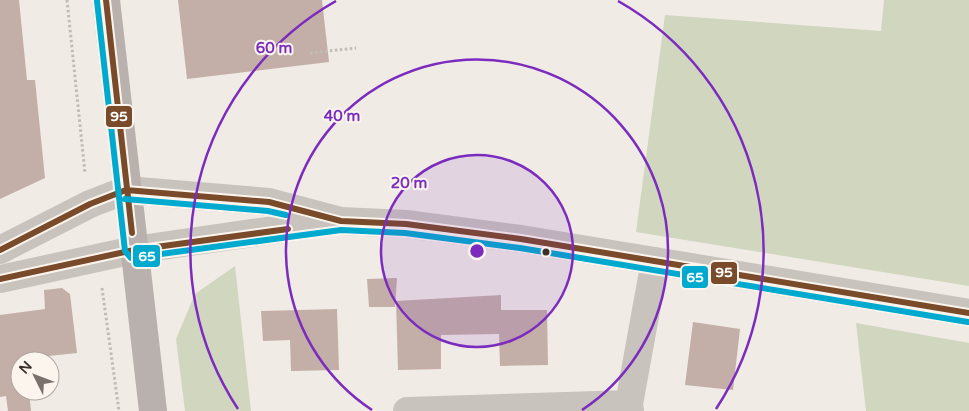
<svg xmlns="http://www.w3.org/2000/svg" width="969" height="411" viewBox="0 0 969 411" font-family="'Varela Round',sans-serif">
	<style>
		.green { fill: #d1d6bf }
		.building { fill: #c3afa7 }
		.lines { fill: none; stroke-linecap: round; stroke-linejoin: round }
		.path { stroke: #c2bbb6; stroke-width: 3; stroke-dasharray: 2.5 2.5; stroke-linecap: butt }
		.minor { stroke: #c9c3be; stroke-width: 28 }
		.tertiary { stroke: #c9c3be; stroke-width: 28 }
		.primary { stroke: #b8b1ad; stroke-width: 28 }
		.bus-1-casing { stroke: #fbf5ee; stroke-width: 10 }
		.bus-2-casing { stroke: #fbf5ee; stroke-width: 10 }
		.bus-1 { stroke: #7a4b2a; stroke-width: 6 }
		.bus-2 { stroke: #00a9ce; stroke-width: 6 }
		.ring { fill: none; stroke: #7b2cbf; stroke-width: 2.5 }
		.bus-dot { fill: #3b302b; stroke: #fbf5ee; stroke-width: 2 }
		.centre { fill: #7b2cbf; stroke: #fbf5ee; stroke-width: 2.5 }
		.ring-label { font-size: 15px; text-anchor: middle; font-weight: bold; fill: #7b2cbf; stroke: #fbf5ee; stroke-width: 4; stroke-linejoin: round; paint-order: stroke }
		.line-badge { stroke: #fbf5ee; stroke-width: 2 }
		.badge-label { font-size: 14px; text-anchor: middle; font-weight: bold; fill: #fff }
	</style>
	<rect width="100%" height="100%" fill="#f0ebe5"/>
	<!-- green -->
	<path class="green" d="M884 0H969V286L636 232 665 15 881 31Z
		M235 266 251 411H185L176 339 195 294Z
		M856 323 969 343V411H866Z"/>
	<!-- building -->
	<path class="building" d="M0 0H19L27 80H35L45 178 0 199Z
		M178 0H322L329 62 187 79Z
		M397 278 395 307H369L367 279Z
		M62 288 70 294 77 353 39 357V361H20V391H29L31 411H8L6 396 0 397V315L45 309 44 290Z
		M501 295V310H547L548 365 500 366 499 334 441 335V369L398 370 396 301Z
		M337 309 339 370 291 371 290 340 263 341 261 311Z
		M693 322 740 329 733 390 685 385Z"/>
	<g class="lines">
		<!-- path -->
		<path class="path" d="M67 0 85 173
			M310 53 356 48
			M102 288 119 411"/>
		<!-- minor -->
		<path class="minor" d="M0 250 90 204 126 190
			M0 279 134 250
			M407 411 629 404
			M630 411 629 404 655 261"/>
		<!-- tertiary -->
		<path class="tertiary" d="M126 190 269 202 341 221 406 224 521 239 969 313
			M134 250 329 222"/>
		<!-- primary -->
		<path class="primary" d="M106 0 153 411"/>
		<defs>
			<path id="bus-1" d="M106 0 132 233
				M0 250 90 204 126 190 269 202 341 221 406 224 521 239 969 313
				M0 279 134 250 288 229"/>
			<path id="bus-2" d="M97 1 125 251 131 258 341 230 405 233 520 248 968 322
				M125 199 268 211 286 215"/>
		</defs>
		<!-- bus-1 casing -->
		<use href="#bus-1" class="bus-1-casing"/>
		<!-- bus-2 casing -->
		<use href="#bus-2" class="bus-2-casing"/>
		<!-- bus-1 -->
		<use href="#bus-1" class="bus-1"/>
		<!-- bus-2 -->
		<use href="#bus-2" class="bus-2"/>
	</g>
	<!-- distance rings -->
	<circle cx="477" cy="251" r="96" fill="#7b2cbf" fill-opacity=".12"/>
	<g class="ring">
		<circle cx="477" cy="251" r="96"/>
		<path d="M372 410A191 191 0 1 1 582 410"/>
		<path d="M238 409A287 287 0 0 1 336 1M618 1A287 287 0 0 1 716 409"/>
	</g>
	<!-- markers -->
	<circle class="bus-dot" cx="546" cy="252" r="4.5"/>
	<circle cx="477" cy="251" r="8" class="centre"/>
	<g class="ring-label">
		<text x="274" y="53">60 m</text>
		<text x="342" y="121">40 m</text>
		<text x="409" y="188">20 m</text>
	</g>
	<g class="line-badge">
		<rect x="105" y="105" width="28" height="23" rx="5" fill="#7a4b2a"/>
		<rect x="132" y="244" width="29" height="24" rx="5" fill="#00a9ce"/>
		<rect x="710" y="261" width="28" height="24" rx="5" fill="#7a4b2a"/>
		<rect x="681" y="265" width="28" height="24" rx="5" fill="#00a9ce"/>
	</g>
	<g class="badge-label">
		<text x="119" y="121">95</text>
		<text x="147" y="261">65</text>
		<text x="724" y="277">95</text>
		<text x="695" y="282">65</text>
	</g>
	<!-- north arrow -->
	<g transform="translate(35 376) rotate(312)"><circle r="24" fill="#fbf5ee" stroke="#aea6a0"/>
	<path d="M0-4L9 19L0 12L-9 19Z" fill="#7a716c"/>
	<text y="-8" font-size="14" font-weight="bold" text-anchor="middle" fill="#3b302b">N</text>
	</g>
</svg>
